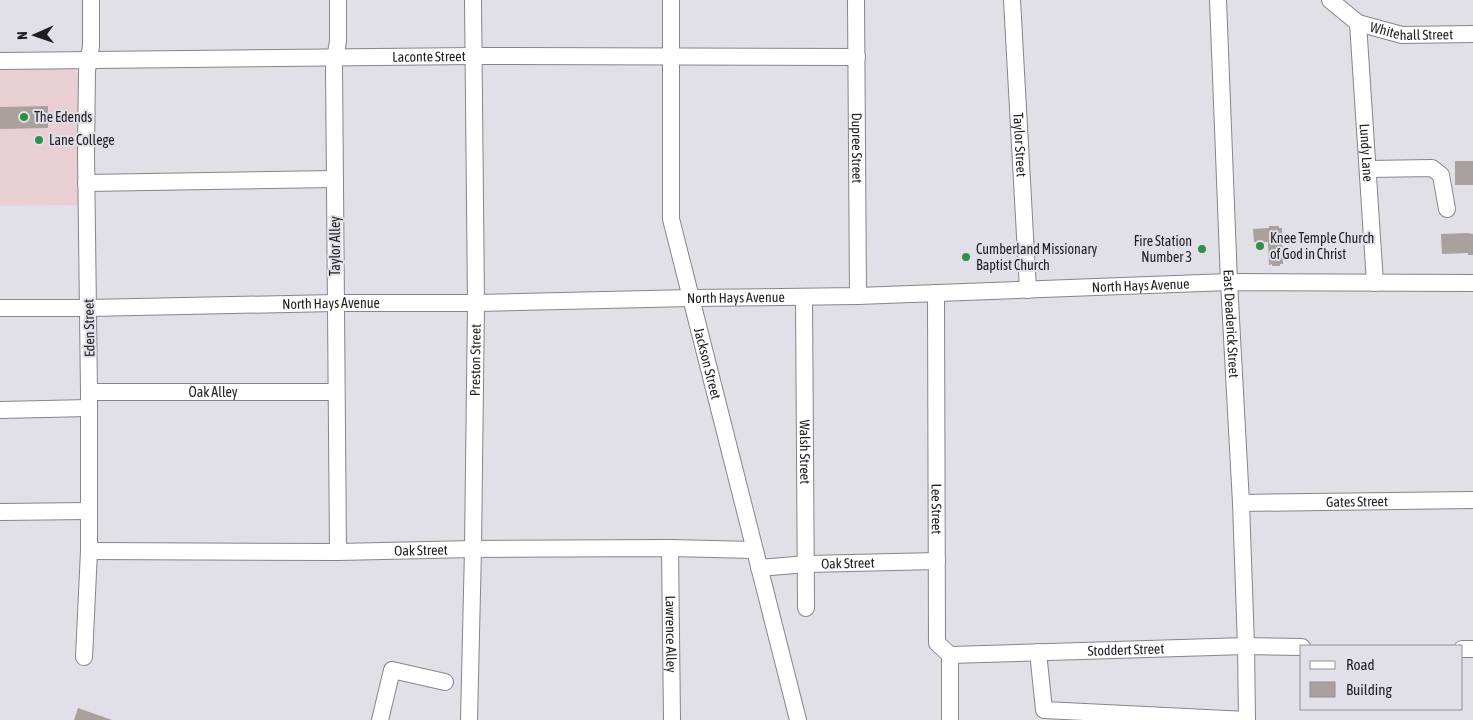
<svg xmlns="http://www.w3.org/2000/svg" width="1473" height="720" viewBox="0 0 1473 720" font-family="'Asap Condensed',sans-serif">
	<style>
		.education { fill: #e9cfd4 }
		.building { fill: #aaa09e }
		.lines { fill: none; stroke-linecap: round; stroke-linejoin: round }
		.minor-casing { stroke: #87848c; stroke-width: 18 }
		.minor { stroke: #fff; stroke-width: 16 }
		.poi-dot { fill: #2e9146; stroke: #e1dfe7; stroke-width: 2 }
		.labels { text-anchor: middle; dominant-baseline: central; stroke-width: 4; stroke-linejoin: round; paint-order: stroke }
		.street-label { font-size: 14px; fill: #1f1e21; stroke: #e1dfe7 }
		.poi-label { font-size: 14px; fill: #1f1e21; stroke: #e1dfe7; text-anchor: start }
	</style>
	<rect width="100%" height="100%" fill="#e1dfe7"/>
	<!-- education -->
	<path class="education" d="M74 68 78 74 79 205 0 206V70Z"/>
	<!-- building -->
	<path class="building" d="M48 106V128L0 129V107Z
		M1455 161H1473V185H1455Z
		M1269 226H1279V228H1282L1283 264H1280V266H1272V264L1269 265 1268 242H1254L1253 229 1269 228Z
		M1468 233 1473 234V255H1468V253L1442 254 1441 234Z
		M78 708 112 720H74Z"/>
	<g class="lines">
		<defs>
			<g id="minor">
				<path id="s1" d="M671 0V219L798 720"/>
				<path id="s2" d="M856 0 858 296"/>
				<path id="s3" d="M1012 0 1028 290"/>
				<path id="s4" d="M1218 0 1229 282 1241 503 1246 646 1247 720"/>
				<path id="s5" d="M1330 0 1358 23 1402 35 1473 34"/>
				<path id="s6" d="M1358 23 1375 283"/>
				<path id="s7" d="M0 61 474 56 857 57"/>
				<path d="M1368 169 1432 168 1441 175 1447 209"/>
				<path d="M86 183 335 179"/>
				<path id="s8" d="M936 293 937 643 950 655V720"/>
				<path id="s9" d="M804 297 806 608"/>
				<path id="s10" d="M0 308H88L335 303H476L691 298 858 296 1229 282 1473 283"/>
				<path id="s11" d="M89 392H336"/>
				<path d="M0 410 89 408"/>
				<path id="s12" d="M1241 503 1473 500"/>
				<path d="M0 512 89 511"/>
				<path id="s13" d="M670 548 672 720"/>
				<path id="s14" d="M89 551 338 552 473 549 670 548 754 550"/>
				<path d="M338 552 334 65 338 41V0"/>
				<path id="s15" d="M759 568 807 564 937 561"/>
				<path d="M1462 649H1473"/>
				<path d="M1038 652 1044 710 1247 720"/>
				<path id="s16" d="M950 655 1246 646 1302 647"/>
				<path d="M84 657 89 551V392L86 154 87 71 91 46V0"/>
				<path d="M380 720 392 670 445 682"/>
				<path id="s17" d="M469 720 473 549 476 303 473 0"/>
			</g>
		</defs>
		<!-- minor casing -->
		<use href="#minor" class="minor-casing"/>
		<!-- minor -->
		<use href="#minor" class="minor"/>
	</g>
	<!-- markers -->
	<g class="poi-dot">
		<circle cx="24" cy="117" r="5"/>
		<circle cx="39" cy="140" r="5"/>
		<circle cx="1260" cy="246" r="5"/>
		<circle cx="1202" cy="249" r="5"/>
		<circle cx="966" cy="257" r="5"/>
	</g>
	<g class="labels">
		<!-- street labels -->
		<g class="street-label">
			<text stroke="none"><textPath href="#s5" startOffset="91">Whitehall Street</textPath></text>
			<text stroke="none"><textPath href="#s7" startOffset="429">Laconte Street</textPath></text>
			<text stroke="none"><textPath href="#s3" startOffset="145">Taylor Street</textPath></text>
			<text stroke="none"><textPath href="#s2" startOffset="148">Dupree Street</textPath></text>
			<text stroke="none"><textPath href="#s6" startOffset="130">Lundy Lane</textPath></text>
			<text transform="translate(335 246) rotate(-90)">Taylor Alley</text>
			<text stroke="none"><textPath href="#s10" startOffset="1141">North Hays Avenue</textPath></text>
			<text stroke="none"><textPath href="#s10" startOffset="736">North Hays Avenue</textPath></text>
			<text stroke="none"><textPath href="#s10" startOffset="331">North Hays Avenue</textPath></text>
			<text stroke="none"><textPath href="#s4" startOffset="324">East Deaderick Street</textPath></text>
			<text transform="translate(89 328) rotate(-91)">Eden Street</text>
			<text stroke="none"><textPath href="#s17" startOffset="360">Preston Street</textPath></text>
			<text stroke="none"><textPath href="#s1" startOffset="368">Jackson Street</textPath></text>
			<text stroke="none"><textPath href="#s11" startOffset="124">Oak Alley</textPath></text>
			<text stroke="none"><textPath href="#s9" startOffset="155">Walsh Street</textPath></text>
			<text stroke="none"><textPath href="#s12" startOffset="116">Gates Street</textPath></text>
			<text stroke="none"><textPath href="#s8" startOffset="216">Lee Street</textPath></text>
			<text stroke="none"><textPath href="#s14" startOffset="332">Oak Street</textPath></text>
			<text stroke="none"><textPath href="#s15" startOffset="89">Oak Street</textPath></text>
			<text stroke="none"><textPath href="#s13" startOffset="86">Lawrence Alley</textPath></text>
			<text stroke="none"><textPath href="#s16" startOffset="176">Stoddert Street</textPath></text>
		</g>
		<!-- poi labels -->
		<g class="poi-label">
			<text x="34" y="117">The Edends</text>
			<text x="49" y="140">Lane College</text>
			<text x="1270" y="238">Knee Temple Church<tspan x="1270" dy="16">of God in Christ</tspan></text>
			<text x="1192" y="241" text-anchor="end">Fire Station<tspan x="1192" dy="16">Number 3</tspan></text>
			<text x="976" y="249">Cumberland Missionary<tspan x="976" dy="16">Baptist Church</tspan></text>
		</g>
	</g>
	<!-- legend -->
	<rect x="1300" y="645" width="162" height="65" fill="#e1dfe7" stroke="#939298"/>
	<rect x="1310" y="661" width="25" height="8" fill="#ffffff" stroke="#939298"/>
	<text x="1346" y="670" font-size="15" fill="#1f1e21">Road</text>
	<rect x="1310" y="682" width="25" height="15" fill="#aaa09e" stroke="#939298"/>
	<text x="1346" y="695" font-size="15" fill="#1f1e21">Building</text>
	<!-- north arrow -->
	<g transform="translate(35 35) rotate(268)" stroke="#e1dfe7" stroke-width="4" paint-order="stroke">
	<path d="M0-4L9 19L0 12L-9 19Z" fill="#1f1e21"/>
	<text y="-8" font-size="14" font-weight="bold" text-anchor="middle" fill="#1f1e21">N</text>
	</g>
</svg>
